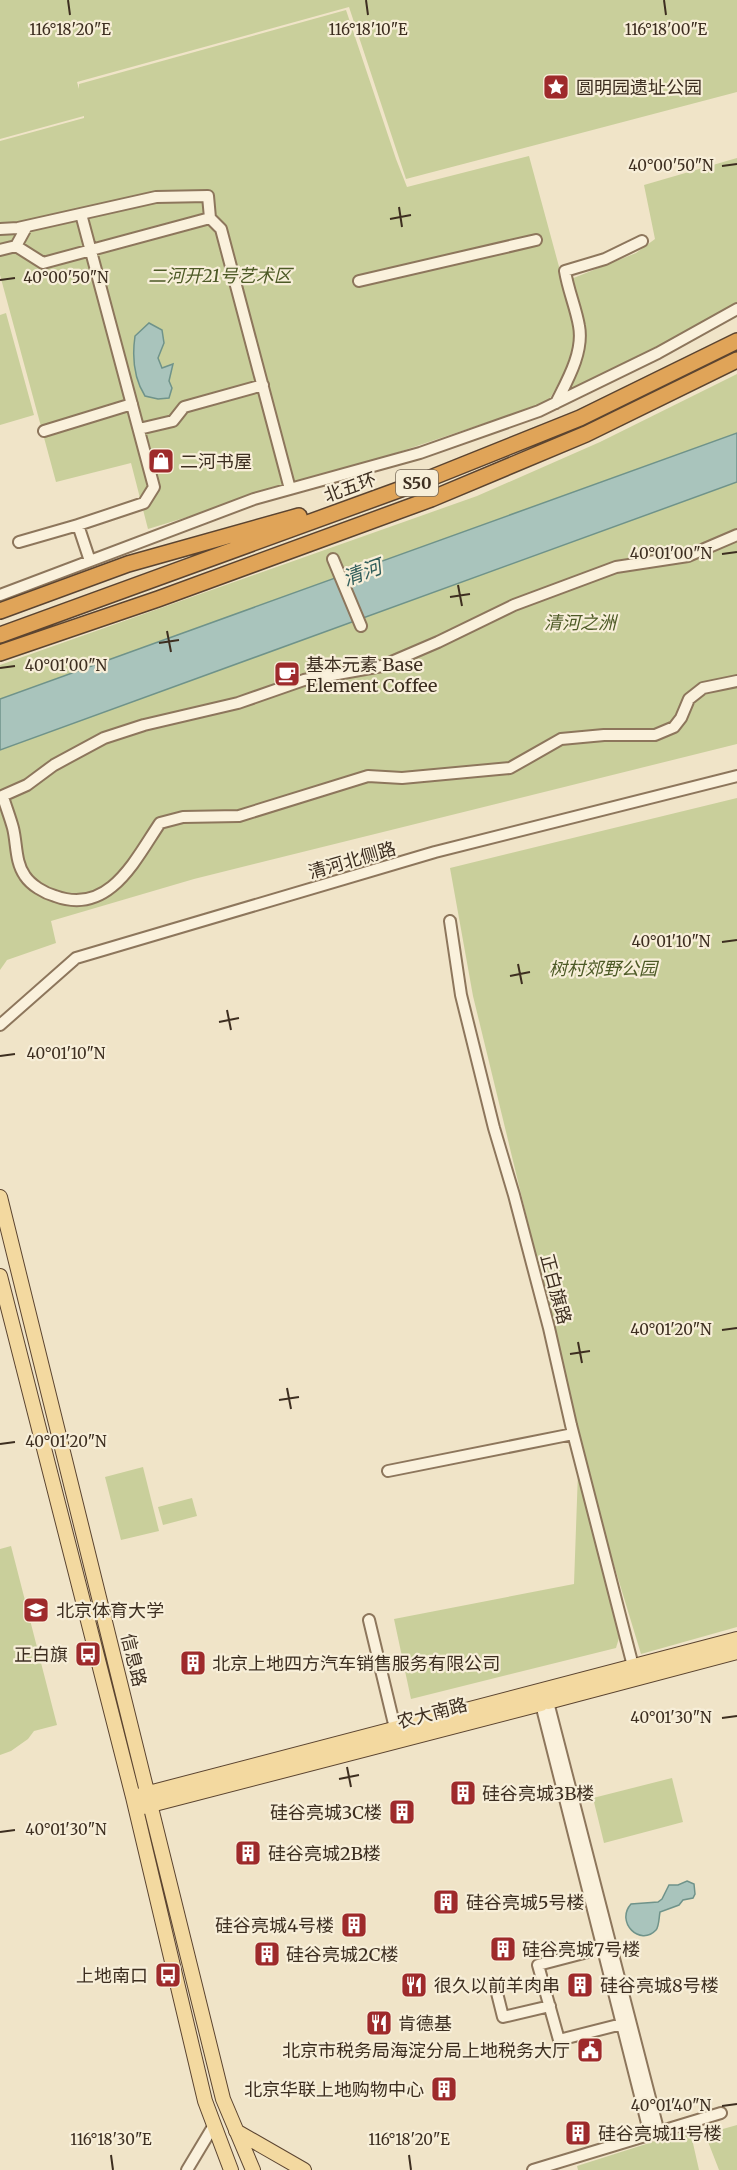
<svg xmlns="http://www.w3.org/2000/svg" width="737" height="2170" viewBox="0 0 737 2170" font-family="Merriweather,'Noto Sans SC',serif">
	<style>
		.green { fill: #c9cf9b }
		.water { fill: #a9c4bc; stroke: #6f938a; stroke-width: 1.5 }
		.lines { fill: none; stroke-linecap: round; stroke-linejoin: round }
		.minor-casing { stroke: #8d765c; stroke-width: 14 }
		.major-casing { stroke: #5b4430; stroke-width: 16 }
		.highway-casing { stroke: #5b4430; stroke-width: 18 }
		.minor { stroke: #faf1dc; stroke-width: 10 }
		.major { stroke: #f3d9a0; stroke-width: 14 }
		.highway { stroke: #e0a458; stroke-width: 15 }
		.ticks { fill: none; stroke: #3d2e20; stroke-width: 2 }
		.labels { text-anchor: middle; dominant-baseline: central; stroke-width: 4.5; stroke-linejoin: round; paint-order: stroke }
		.shield { fill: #f7eed8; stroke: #756857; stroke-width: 1.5 }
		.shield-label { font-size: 16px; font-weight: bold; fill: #3d2e20 }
		.poi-label { font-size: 18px; fill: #3d2e20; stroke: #f7eed8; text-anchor: start }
		.park-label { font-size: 18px; font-style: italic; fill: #4d5a26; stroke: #f7eed8 }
		.street-label { font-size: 18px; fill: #3d2e20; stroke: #f7eed8 }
		.water-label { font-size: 20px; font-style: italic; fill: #2f5d5a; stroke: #f7eed8 }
		.ticks-label { font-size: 15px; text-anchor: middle; fill: #3d2e20; stroke: #f7eed8; stroke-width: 4.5; stroke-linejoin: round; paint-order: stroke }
	</style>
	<rect width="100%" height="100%" fill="#f0e4c8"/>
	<!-- green -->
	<path class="green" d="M0 0H737V92L406 179 349 7 77 82 79 89V84L346 10 396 159 407 187 529 156 577 333 572 359 548 402 387 456 148 529 131 463 56 482 0 275V141L84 118V116L0 139Z
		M737 158V306L655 350 565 393 584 348 586 330 571 279 636 253 655 239 644 185Z
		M6 313 34 415 0 425V315Z
		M737 374V744L194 879 51 921 56 943 7 960 0 970V665L477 496 600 442Z
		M737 798V1627L641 1654 600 1519 473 996 450 868Z
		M143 1467 159 1531 121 1540 105 1477Z
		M578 1472 619 1638 616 1648 411 1699 394 1619 574 1584Z
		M192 1498 197 1516 163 1525 158 1507Z
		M11 1546 57 1725 34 1731 28 1739 11 1751 0 1755V1549Z
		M672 1778 683 1822 604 1843 593 1798Z
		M737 2125V2170H719L705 2134Z
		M690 2130 699 2170H578L577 2166Z"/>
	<!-- water -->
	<path class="water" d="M149 323 162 330 164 343 158 358 162 368 173 364 169 381 172 388 169 398 158 399 145 396C133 377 132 357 135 336Z
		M737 433V482L0 750V699Z
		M687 1881 694 1884 695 1894 693 1898 683 1900 679 1905 660 1912C659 1917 659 1927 656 1930 640 1947 615 1922 631 1904L658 1902 662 1899 669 1885H678Z"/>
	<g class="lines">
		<defs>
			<path id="minor" d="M81 214 154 487 144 503 78 525 90 561
				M0 229 18 228 156 197 208 196 210 218 221 229 290 489
				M16 246 43 263 210 218
				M0 250 16 246 27 226
				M359 281 536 240
				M556 403C567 381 584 352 579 326 576 308 568 290 565 271L605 259 642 241
				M139 429 173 421 184 407 263 385
				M44 431 132 404
				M19 542 78 525
				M333 559 361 626
				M0 595 254 499 420 453 539 411 658 353 737 309
				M0 797 27 785 54 765 104 738 144 725 238 703 304 680 382 666 438 642 514 605 616 567 688 556 737 535
				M3 797C6 807 10 817 13 828 17 844 15 862 25 876 31 885 44 893 55 896 109 916 135 860 160 823L183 817 239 816 368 776 402 778 510 768 561 739 604 735H655L674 727 681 718 689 699 703 688 737 681
				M450 921 461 995 494 1128 514 1195 549 1328 571 1425 633 1666
				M0 1025 76 958 435 852 737 776
				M388 1471 573 1434
				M369 1620 395 1728
				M603 1948 538 1965 559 2040 622 2024
				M496 1989 503 2017 550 2006
				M650 2135 541 1704 548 1702 659 2133
				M187 2170 214 2125
				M533 2170 721 2113"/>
			<path id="major" d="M0 1197 223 2099 253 2170
				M0 1276 133 1797 205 2101 231 2170
				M548 1702 737 1652
				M141 1795 737 1639
				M143 1807 541 1704
				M236 2131 304 2170"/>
			<path id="highway" d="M0 611 128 564 299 516
				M0 635 423 481 580 418 737 341
				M0 653 158 599 431 499 586 434 737 360"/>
		</defs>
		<!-- minor casing -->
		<use href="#minor" class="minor-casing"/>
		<!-- major casing -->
		<use href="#major" class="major-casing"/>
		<!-- highway casing -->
		<use href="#highway" class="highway-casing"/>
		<!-- minor -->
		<use href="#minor" class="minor"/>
		<!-- major -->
		<use href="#major" class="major"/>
		<!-- highway -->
		<use href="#highway" class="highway"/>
	</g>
	<!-- ticks -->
	<path class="ticks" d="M68 0 70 15M366 0 368 15M664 0 666 15M722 166 737 164M399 207 402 227M390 219 411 215M0 280 15 278M722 554 737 552M458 585 462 606M450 597 470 594M167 631 171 652M159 643 179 640M0 668 15 666M722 942 737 940M518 964 522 984M510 976 530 972M227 1010 231 1030M219 1022 239 1018M0 1056 15 1054M722 1330 737 1328M578 1342 582 1363M570 1354 590 1351M287 1388 291 1409M279 1400 299 1397M0 1444 15 1442M722 1718 737 1716M347 1767 351 1787M339 1779 359 1775M0 1832 15 1830M722 2106 737 2104M111 2155 113 2170M409 2155 411 2170"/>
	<!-- icons -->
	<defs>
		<symbol id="sight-square" viewBox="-11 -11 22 22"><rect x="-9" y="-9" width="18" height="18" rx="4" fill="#9e2a2b" stroke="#f7eed8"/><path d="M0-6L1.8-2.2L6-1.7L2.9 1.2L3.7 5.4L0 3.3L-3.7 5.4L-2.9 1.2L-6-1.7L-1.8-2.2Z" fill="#fff"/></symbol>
		<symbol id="shop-square" viewBox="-11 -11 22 22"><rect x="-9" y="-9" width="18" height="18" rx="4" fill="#9e2a2b" stroke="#f7eed8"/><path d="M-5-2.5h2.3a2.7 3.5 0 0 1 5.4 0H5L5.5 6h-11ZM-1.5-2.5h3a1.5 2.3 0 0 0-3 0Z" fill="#fff"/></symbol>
		<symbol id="cafe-square" viewBox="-11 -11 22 22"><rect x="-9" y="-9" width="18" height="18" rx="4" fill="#9e2a2b" stroke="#f7eed8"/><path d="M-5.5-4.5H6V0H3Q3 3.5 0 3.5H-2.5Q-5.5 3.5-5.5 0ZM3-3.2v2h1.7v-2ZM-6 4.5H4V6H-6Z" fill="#fff"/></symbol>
		<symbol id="university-square" viewBox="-11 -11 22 22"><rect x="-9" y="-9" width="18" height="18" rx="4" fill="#9e2a2b" stroke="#f7eed8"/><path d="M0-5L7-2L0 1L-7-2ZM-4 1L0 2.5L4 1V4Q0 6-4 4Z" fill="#fff"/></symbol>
		<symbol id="bus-square" viewBox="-11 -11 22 22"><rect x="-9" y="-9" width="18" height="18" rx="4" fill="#9e2a2b" stroke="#f7eed8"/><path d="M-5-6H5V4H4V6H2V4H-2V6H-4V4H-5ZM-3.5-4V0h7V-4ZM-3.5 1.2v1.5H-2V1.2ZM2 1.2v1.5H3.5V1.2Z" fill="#fff"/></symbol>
		<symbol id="building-square" viewBox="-11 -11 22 22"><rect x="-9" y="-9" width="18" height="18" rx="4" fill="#9e2a2b" stroke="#f7eed8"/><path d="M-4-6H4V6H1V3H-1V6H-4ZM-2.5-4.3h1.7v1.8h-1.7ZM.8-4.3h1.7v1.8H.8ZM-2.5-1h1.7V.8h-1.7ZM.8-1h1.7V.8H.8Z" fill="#fff"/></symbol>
		<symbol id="restaurant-square" viewBox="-11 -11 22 22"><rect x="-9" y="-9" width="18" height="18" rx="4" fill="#9e2a2b" stroke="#f7eed8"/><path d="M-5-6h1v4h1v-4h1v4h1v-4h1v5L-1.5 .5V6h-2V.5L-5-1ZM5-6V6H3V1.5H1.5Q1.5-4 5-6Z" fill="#fff"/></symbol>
		<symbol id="civic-square" viewBox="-11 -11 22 22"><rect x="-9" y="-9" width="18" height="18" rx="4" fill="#9e2a2b" stroke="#f7eed8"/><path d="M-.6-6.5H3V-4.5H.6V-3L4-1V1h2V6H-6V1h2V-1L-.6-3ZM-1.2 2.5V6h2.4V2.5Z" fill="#fff"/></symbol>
	</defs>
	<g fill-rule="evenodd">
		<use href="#sight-square" x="541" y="72" width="30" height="30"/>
		<use href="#shop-square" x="146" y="446" width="30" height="30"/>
		<use href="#cafe-square" x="272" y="659" width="30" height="30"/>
		<use href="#university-square" x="21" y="1595" width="30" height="30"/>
		<use href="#bus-square" x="73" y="1639" width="30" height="30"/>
		<use href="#building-square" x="178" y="1648" width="30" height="30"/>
		<use href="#building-square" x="448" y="1778" width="30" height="30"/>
		<use href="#building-square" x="387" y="1797" width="30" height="30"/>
		<use href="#building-square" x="233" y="1838" width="30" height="30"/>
		<use href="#building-square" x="431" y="1887" width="30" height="30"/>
		<use href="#building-square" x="339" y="1910" width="30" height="30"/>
		<use href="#building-square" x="488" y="1934" width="30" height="30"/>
		<use href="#building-square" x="252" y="1939" width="30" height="30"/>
		<use href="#bus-square" x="153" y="1960" width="30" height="30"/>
		<use href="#restaurant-square" x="399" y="1970" width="30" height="30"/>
		<use href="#building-square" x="565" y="1970" width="30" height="30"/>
		<use href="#restaurant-square" x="364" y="2008" width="30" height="30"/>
		<use href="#civic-square" x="575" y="2035" width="30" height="30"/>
		<use href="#building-square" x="429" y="2074" width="30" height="30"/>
		<use href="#building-square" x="563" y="2118" width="30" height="30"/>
	</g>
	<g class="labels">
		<!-- shield labels -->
		<rect class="shield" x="396" y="470" width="42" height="26" rx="4.5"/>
		<g class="shield-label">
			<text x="417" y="483">S50</text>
		</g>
		<!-- poi labels -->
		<g class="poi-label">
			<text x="576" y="87">圆明园遗址公园</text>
			<text x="180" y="461">二河书屋</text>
			<text x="306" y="664">基本元素 Base<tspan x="306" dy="21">Element Coffee</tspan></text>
			<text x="56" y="1610">北京体育大学</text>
			<text x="68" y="1654" text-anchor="end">正白旗</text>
			<text x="212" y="1663">北京上地四方汽车销售服务有限公司</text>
			<text x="482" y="1793">硅谷亮城3B楼</text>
			<text x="382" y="1812" text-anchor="end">硅谷亮城3C楼</text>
			<text x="268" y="1853">硅谷亮城2B楼</text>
			<text x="466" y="1902">硅谷亮城5号楼</text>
			<text x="334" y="1925" text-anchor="end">硅谷亮城4号楼</text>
			<text x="522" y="1949">硅谷亮城7号楼</text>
			<text x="286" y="1954">硅谷亮城2C楼</text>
			<text x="148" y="1975" text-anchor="end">上地南口</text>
			<text x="434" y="1985">很久以前羊肉串</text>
			<text x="600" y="1985">硅谷亮城8号楼</text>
			<text x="398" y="2023">肯德基</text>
			<text x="570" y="2050" text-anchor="end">北京市税务局海淀分局上地税务大厅</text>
			<text x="424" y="2089" text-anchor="end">北京华联上地购物中心</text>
			<text x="598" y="2133">硅谷亮城11号楼</text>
		</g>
		<!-- park labels -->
		<g class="park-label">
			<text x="220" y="275">二河开21号艺术区</text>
			<text x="580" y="622">清河之洲</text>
			<text x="603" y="968">树村郊野公园</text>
		</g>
		<!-- street labels -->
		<g class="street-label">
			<text transform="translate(350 487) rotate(-20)">北五环</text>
			<text transform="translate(352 860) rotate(-16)">清河北侧路</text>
			<text transform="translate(556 1289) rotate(75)">正白旗路</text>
			<text transform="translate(134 1660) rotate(76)">信息路</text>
			<text transform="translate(432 1713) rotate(-15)">农大南路</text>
		</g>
		<!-- water labels -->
		<g class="water-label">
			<text transform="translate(362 572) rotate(-20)">清河</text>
		</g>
	</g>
	<g class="ticks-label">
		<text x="70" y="35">116°18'20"E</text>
		<text x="368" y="35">116°18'10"E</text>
		<text x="666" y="35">116°18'00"E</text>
		<text x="671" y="171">40°00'50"N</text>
		<text x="66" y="283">40°00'50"N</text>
		<text x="671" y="559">40°01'00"N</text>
		<text x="66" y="671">40°01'00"N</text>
		<text x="671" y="947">40°01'10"N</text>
		<text x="66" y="1059">40°01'10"N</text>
		<text x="671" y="1335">40°01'20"N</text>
		<text x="66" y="1447">40°01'20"N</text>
		<text x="671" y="1723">40°01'30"N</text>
		<text x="66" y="1835">40°01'30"N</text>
		<text x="671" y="2111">40°01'40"N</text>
		<text x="111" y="2145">116°18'30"E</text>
		<text x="409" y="2145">116°18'20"E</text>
	</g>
</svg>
